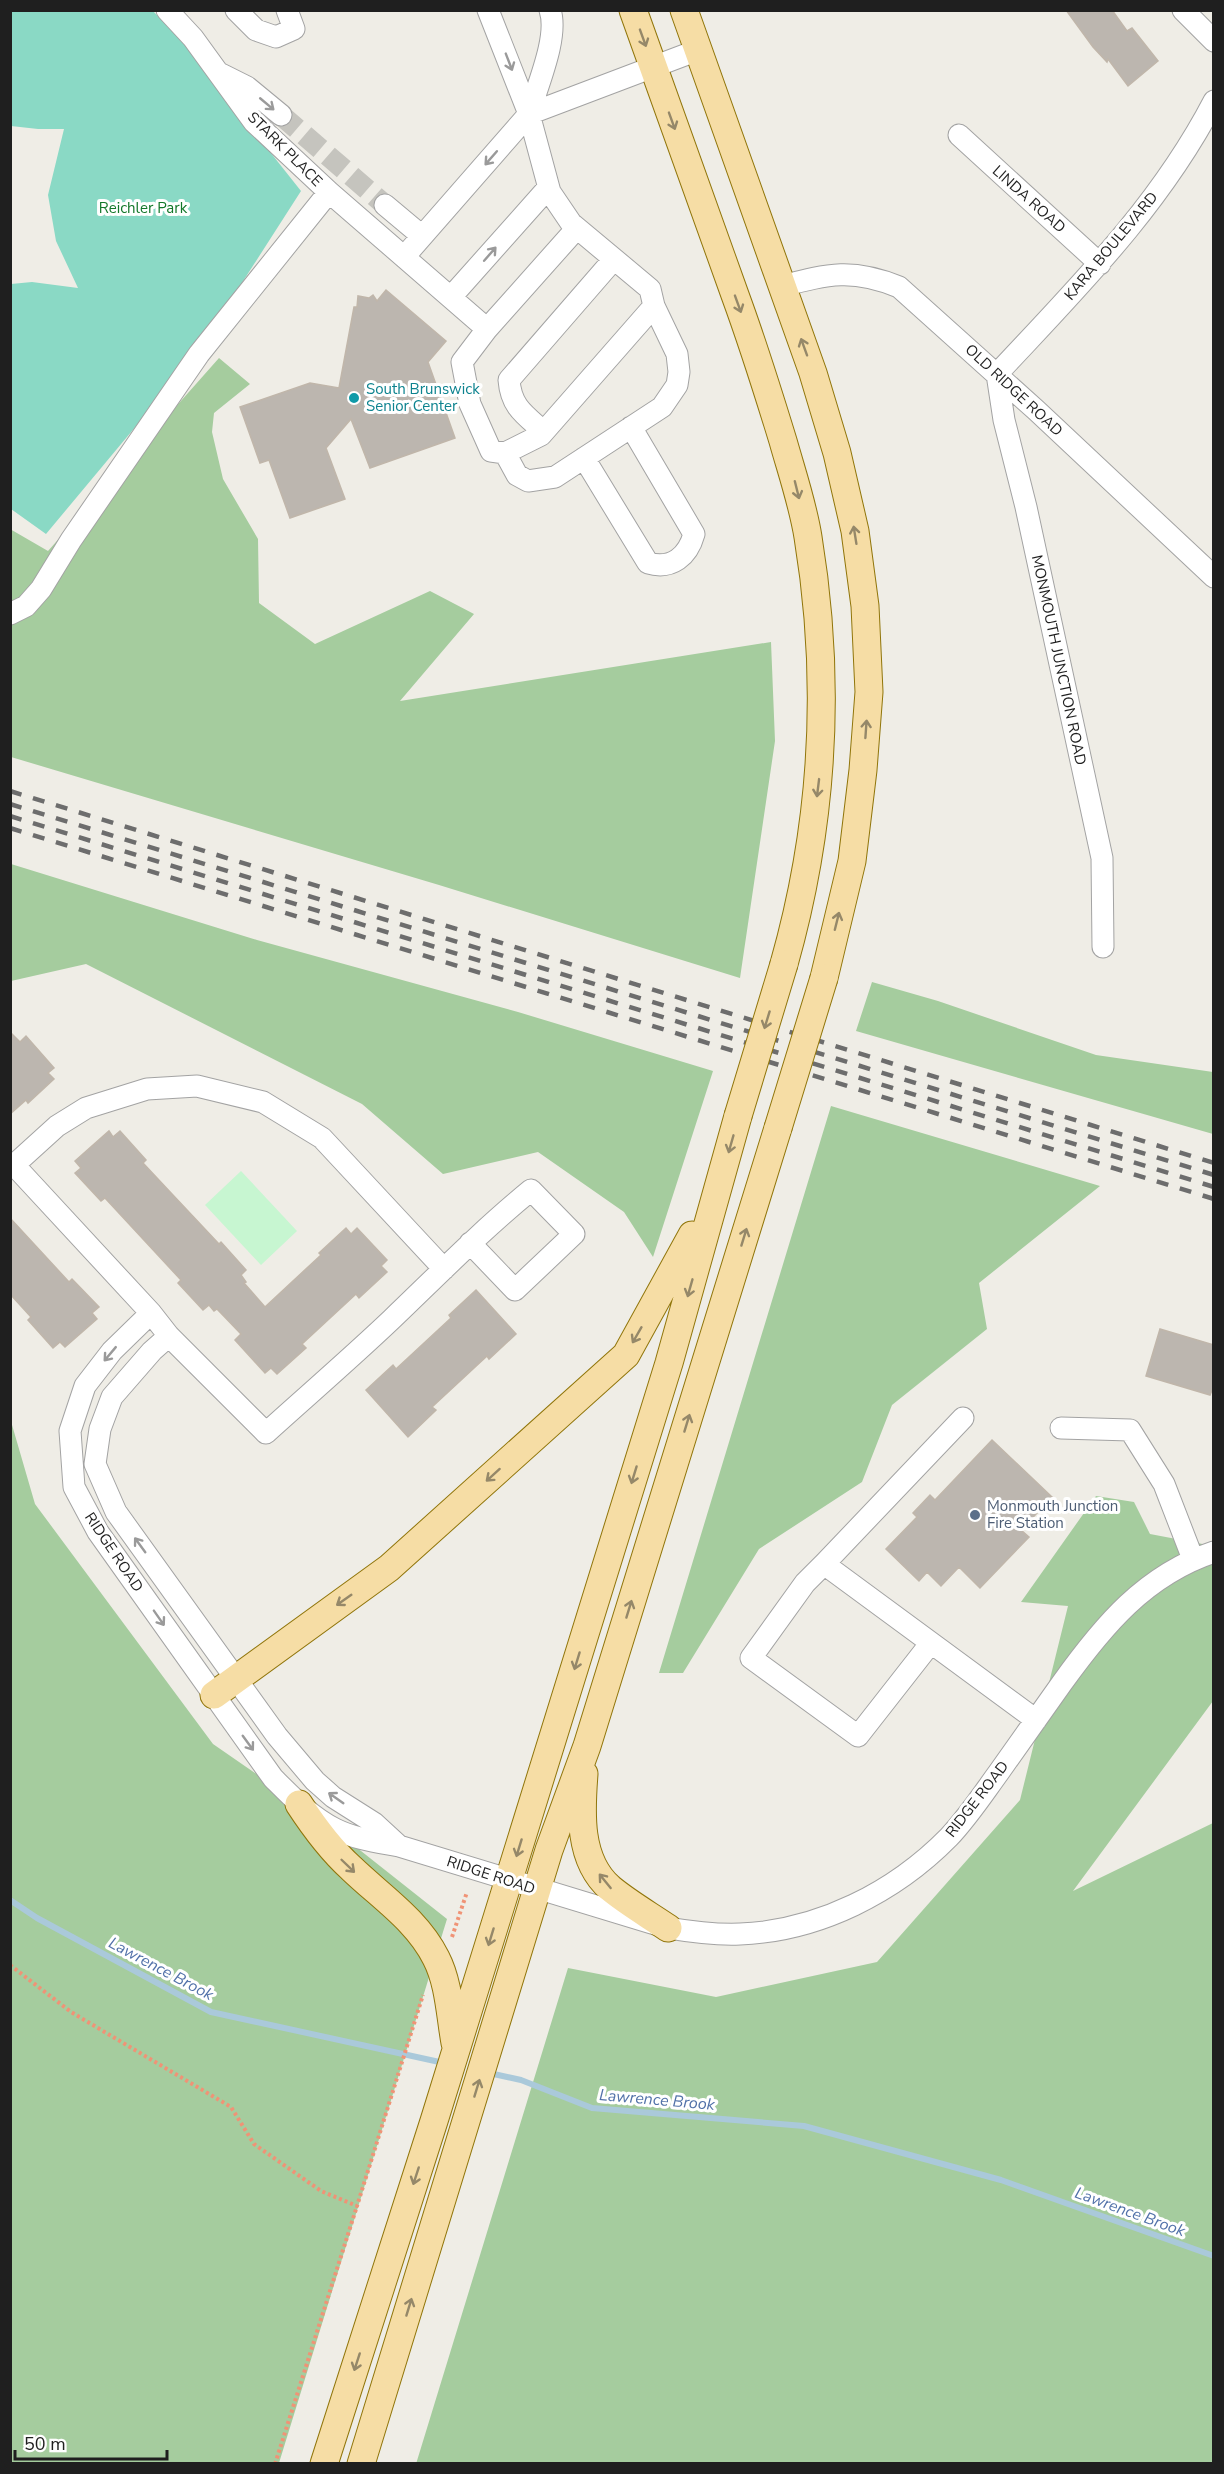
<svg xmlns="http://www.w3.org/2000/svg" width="1224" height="2474" viewBox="0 0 1224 2474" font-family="'Nunito Sans',sans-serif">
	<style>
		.forest { fill: #a5cc9e }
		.park { fill: #c7f6d1 }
		.pitch { fill: #8ad9c5 }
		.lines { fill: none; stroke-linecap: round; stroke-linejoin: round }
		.stream { stroke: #aac9da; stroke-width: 6 }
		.building { fill: #bcb6af; stroke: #c0b6aa; stroke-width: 1.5 }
		.minor-tunnel { stroke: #c5c4be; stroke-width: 21; stroke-dasharray: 21 10; stroke-linecap: butt }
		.minor-casing { stroke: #a3a3a3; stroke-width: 23 }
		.major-casing { stroke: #90750a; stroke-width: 29 }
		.path { stroke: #f09376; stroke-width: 4; stroke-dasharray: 3 3; stroke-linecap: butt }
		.minor { stroke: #fff; stroke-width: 21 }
		.major { stroke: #f6dda5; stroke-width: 27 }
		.rail { stroke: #6d6d6d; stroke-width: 4.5; stroke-dasharray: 12 12; stroke-linecap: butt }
		.major-bridge-casing { stroke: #90750a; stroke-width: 29; stroke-linecap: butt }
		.major-bridge { stroke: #f6dda5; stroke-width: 27 }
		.oneway { stroke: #958869 }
		.oneway2 { stroke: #9a9a9a }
		.culture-dot { fill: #0f9aa8; stroke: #fff; stroke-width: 2 }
		.service-dot { fill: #5c6f8a; stroke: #fff; stroke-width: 2 }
		.labels { text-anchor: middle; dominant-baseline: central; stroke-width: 6; stroke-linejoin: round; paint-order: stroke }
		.street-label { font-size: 15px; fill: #1f1f1f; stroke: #fff }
		.park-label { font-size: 15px; fill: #137729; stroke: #fff }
		.culture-label { font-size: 15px; fill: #0d838f; stroke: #fff; text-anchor: start }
		.service-label { font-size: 15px; fill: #4e5e75; stroke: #fff; text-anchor: start }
		.water-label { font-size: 16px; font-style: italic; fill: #5272a9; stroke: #fff }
	</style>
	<rect width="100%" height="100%" fill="#efede6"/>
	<!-- forest -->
	<path class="forest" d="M219 358 250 384 214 413 212 432 223 479 258 539 259 603 315 644 430 591 474 614 400 701 771 642 775 741 740 978 439 885 11 757 10 529 48 551Z
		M11 864 257 940 518 1012 713 1071 653 1257 624 1212 538 1152 443 1174 362 1104 86 964 11 981Z
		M872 982 938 1001 1096 1055 1213 1072V1134L856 1031Z
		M831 1106 1100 1186 979 1283 987 1329 892 1405 862 1482 759 1549 683 1673H659Z
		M10 1418 35 1504 213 1744 313 1813 447 1919 279 2463H11Z
		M1096 1496 1134 1502 1150 1534 1213 1546V1701L1073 1891 1213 1823V2463L416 2464 568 1968 716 1997 877 1962 1020 1800 1068 1606 1021 1602Z"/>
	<!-- park -->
	<path class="park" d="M241 1171 297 1231 261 1265 205 1205Z"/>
	<!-- pitch -->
	<path class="pitch" d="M11 11H153L181 40 301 191 197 353 46 534 11 509V284L32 282 78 288 56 241 48 195 64 129H38L11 126Z"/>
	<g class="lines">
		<!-- stream -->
		<path class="stream" d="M10 1900 37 1918 211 2012 444 2063
			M489 2073 521 2080 592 2108 804 2126 1001 2180 1214 2256"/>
	</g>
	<!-- building -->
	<path class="building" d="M1066 10H1112L1127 31 1132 28 1158 61 1128 86 1108 59 1107 62 1093 47Z
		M386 290 446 341 428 362 455 438 370 468 351 419 326 448 345 499 290 518 269 460 260 463 240 407 310 383 339 388 354 307H357L358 296 369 298 373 295 377 301Z
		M10 1032 20 1042 26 1036 54 1068 48 1073 54 1079 28 1103 26 1100 10 1114Z
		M109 1131 113 1137 120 1131 146 1160 143 1163 172 1194 219 1244 221 1242 246 1270 241 1275 246 1282 244 1283 265 1307 321 1255 319 1253 346 1228 351 1234 357 1228 387 1260 381 1266 387 1272 359 1298 356 1294 302 1344 306 1348 277 1374 271 1368 265 1373 235 1340 241 1334 217 1309 214 1311 209 1305 203 1310 178 1283 181 1280 105 1198 101 1201 75 1173 81 1168 75 1161Z
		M10 1218 69 1282 72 1279 99 1307 92 1313 97 1319 65 1347 60 1342 53 1348 28 1320 31 1317 10 1294Z
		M476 1290 516 1334 489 1359 487 1356 432 1407 436 1410 408 1437 366 1390 393 1365 396 1369 451 1318 449 1315Z
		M1160 1329 1214 1345V1385L1210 1395 1146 1376Z
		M992 1440 1052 1497 1021 1530 1029 1537 980 1588 959 1567 941 1586 927 1572 919 1581 886 1549 917 1517 913 1513 930 1495 935 1500Z"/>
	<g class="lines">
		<!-- minor-tunnel -->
		<path class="minor-tunnel" d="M281 115 385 205"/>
		<defs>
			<path id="minor" d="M236 10 256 30 276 37 294 29 287 10
				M1183 10 1214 41
				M221 74 247 87 281 115
				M529 114C537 86 559 37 550 10
				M959 135 1100 264
				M329 192 487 329 462 362 470 404 491 451 505 453 541 435 654 306 650 289 571 223 550 192 529 114 488 10
				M385 205 422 236
				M404 257 529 114 698 50
				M782 286C829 274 852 268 899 287L1036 410 1214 577
				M451 297 548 188
				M487 329 577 228
				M543 431C525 415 511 407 509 380L614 259
				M505 453 517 475 528 481 555 477 662 407 677 385 679 372 677 354 654 306
				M584 458 648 563C672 570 688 556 694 534L631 427
				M10 614 26 606 41 589 71 540 199 354 329 192 254 122 193 38 167 10
				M1103 947 1102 858 1026 507 1004 420 997 374C1077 288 1159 207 1214 101
				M444 1269 322 1138 263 1102 197 1086 147 1089 86 1108 57 1126 14 1165 151 1313 169 1336 266 1433C308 1395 351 1358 392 1319 438 1275 482 1230 531 1190L574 1234 515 1290 470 1243
				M151 1313 112 1351 85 1386 70 1431 74 1487 98 1532 273 1778C292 1797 311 1817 335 1829 355 1839 378 1842 399 1846L668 1928C692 1932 716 1935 740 1934 819 1931 895 1892 949 1837 968 1817 983 1794 999 1772 1020 1742 1041 1713 1062 1683 1103 1626 1145 1575 1214 1552
				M169 1336 152 1351 112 1397 100 1429 95 1464 116 1512 277 1736 315 1781 333 1797 374 1823 399 1846
				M1061 1428 1130 1430 1164 1484 1193 1559
				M824 1564 963 1418
				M930 1644 858 1736 751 1658 805 1583 824 1564 1036 1720"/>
			<path id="major" d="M633 10C667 105 701 200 735 295 753 344 768 392 783 441 792 473 803 505 808 537 832 683 824 823 784 964
				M684 10 813 373 837 453 855 531 865 606 869 692 863 770 852 861 824 978
				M214 1695 389 1568 626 1355 692 1235
				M584 1774C581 1812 578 1860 610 1888 628 1903 649 1915 668 1928
				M299 1804C314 1827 330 1849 351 1868 381 1897 417 1920 436 1958 449 1983 450 2015 455 2043
				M324 2464 434 2121 669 1363 738 1116
				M361 2464 549 1850 587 1746 778 1128"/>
		</defs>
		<!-- minor casing -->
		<use href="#minor" class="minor-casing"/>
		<!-- major casing -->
		<use href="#major" class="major-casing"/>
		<!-- path -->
		<path class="path" d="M452 1937 467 1892
			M10 1965 71 2012 231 2107 254 2144 321 2191 357 2206 423 1995
			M275 2464 357 2206"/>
		<!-- minor -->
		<use href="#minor" class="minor"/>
		<!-- major -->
		<use href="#major" class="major"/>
		<!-- rail -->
		<path class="rail" d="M10 791 1214 1163
			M10 804 1214 1175
			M10 816 1214 1187
			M10 828 1214 1199"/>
		<defs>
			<path id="major-bridge" d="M738 1116 784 964
				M778 1128 824 978"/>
		</defs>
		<!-- major-bridge casing -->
		<use href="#major-bridge" class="major-bridge-casing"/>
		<!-- major-bridge -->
		<use href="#major-bridge" class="major-bridge"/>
	</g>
	<!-- one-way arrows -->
	<defs><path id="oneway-shaft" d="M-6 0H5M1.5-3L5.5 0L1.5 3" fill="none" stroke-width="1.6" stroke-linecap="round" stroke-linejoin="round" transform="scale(1.5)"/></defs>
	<g class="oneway">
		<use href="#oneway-shaft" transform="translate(643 38) rotate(70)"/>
		<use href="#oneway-shaft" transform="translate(672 121) rotate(70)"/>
		<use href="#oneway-shaft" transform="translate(738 304) rotate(70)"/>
		<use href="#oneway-shaft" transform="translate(804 347) rotate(-110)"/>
		<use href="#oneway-shaft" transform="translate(797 490) rotate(76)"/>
		<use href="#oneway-shaft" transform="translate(855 535) rotate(-99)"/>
		<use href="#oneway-shaft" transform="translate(866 729) rotate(-86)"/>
		<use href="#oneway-shaft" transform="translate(818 788) rotate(97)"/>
		<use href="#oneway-shaft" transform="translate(837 921) rotate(-76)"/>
		<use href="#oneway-shaft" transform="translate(767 1020) rotate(107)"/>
		<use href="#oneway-shaft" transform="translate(731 1144) rotate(106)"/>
		<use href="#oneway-shaft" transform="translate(744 1237) rotate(-73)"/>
		<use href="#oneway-shaft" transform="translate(690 1288) rotate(106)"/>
		<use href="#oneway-shaft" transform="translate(637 1335) rotate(120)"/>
		<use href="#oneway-shaft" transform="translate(687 1423) rotate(-73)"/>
		<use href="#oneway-shaft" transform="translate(493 1475) rotate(138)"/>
		<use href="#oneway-shaft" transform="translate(634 1475) rotate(107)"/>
		<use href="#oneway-shaft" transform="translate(344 1600) rotate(145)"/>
		<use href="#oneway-shaft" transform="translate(629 1609) rotate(-73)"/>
		<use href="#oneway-shaft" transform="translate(577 1661) rotate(107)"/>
		<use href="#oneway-shaft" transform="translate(519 1848) rotate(107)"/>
		<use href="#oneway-shaft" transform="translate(348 1866) rotate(44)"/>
		<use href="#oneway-shaft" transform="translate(605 1881) rotate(-129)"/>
		<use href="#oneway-shaft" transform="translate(491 1937) rotate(107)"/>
		<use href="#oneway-shaft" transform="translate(477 2088) rotate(-73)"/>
		<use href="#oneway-shaft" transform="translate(416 2176) rotate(108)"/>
		<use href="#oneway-shaft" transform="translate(409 2307) rotate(-73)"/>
		<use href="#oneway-shaft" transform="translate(357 2362) rotate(108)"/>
	</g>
	<g class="oneway2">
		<use href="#oneway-shaft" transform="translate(509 62) rotate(69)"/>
		<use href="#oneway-shaft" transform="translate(267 104) rotate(40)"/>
		<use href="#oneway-shaft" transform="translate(491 158) rotate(131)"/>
		<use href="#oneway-shaft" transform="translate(490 254) rotate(-49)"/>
		<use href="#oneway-shaft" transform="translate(110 1354) rotate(130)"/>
		<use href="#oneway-shaft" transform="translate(140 1545) rotate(-126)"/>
		<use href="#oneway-shaft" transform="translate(159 1618) rotate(55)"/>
		<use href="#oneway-shaft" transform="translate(248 1743) rotate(54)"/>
		<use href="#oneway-shaft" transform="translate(336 1798) rotate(-145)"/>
	</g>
	<!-- markers -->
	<circle class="culture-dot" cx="354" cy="398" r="6"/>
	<circle class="service-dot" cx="975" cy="1515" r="6"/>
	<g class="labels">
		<!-- street labels -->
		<g class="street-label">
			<text transform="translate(285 149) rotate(45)">STARK PLACE</text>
			<text transform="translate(1029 199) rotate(42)">LINDA ROAD</text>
			<text transform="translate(1111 246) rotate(-50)">KARA BOULEVARD</text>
			<text transform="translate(1014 390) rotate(43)">OLD RIDGE ROAD</text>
			<text transform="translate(1059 660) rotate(78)">MONMOUTH JUNCTION ROAD</text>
			<text transform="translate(114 1552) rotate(56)">RIDGE ROAD</text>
			<text transform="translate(977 1799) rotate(-52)">RIDGE ROAD</text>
			<text transform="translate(491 1875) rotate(18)">RIDGE ROAD</text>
		</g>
		<!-- park labels -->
		<g class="park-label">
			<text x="143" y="208">Reichler Park</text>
		</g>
		<!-- culture labels -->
		<g class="culture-label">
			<text x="366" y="389">South Brunswick<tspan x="366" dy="17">Senior Center</tspan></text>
		</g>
		<!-- service labels -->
		<g class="service-label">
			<text x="987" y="1506">Monmouth Junction<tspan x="987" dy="17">Fire Station</tspan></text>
		</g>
		<!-- water labels -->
		<g class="water-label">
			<text transform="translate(161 1969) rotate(28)">Lawrence Brook</text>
			<text transform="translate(657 2100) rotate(5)">Lawrence Brook</text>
			<text transform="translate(1130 2212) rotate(20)">Lawrence Brook</text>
		</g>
	</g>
	<!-- border -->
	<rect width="1224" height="2474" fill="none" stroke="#1f1f1f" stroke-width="24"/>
	<!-- scale -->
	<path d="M15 2450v9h152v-9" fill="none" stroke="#1f1f1f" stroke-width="3"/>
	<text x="24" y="2450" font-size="18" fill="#1f1f1f" stroke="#ffffff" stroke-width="4.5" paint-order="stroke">50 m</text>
</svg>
